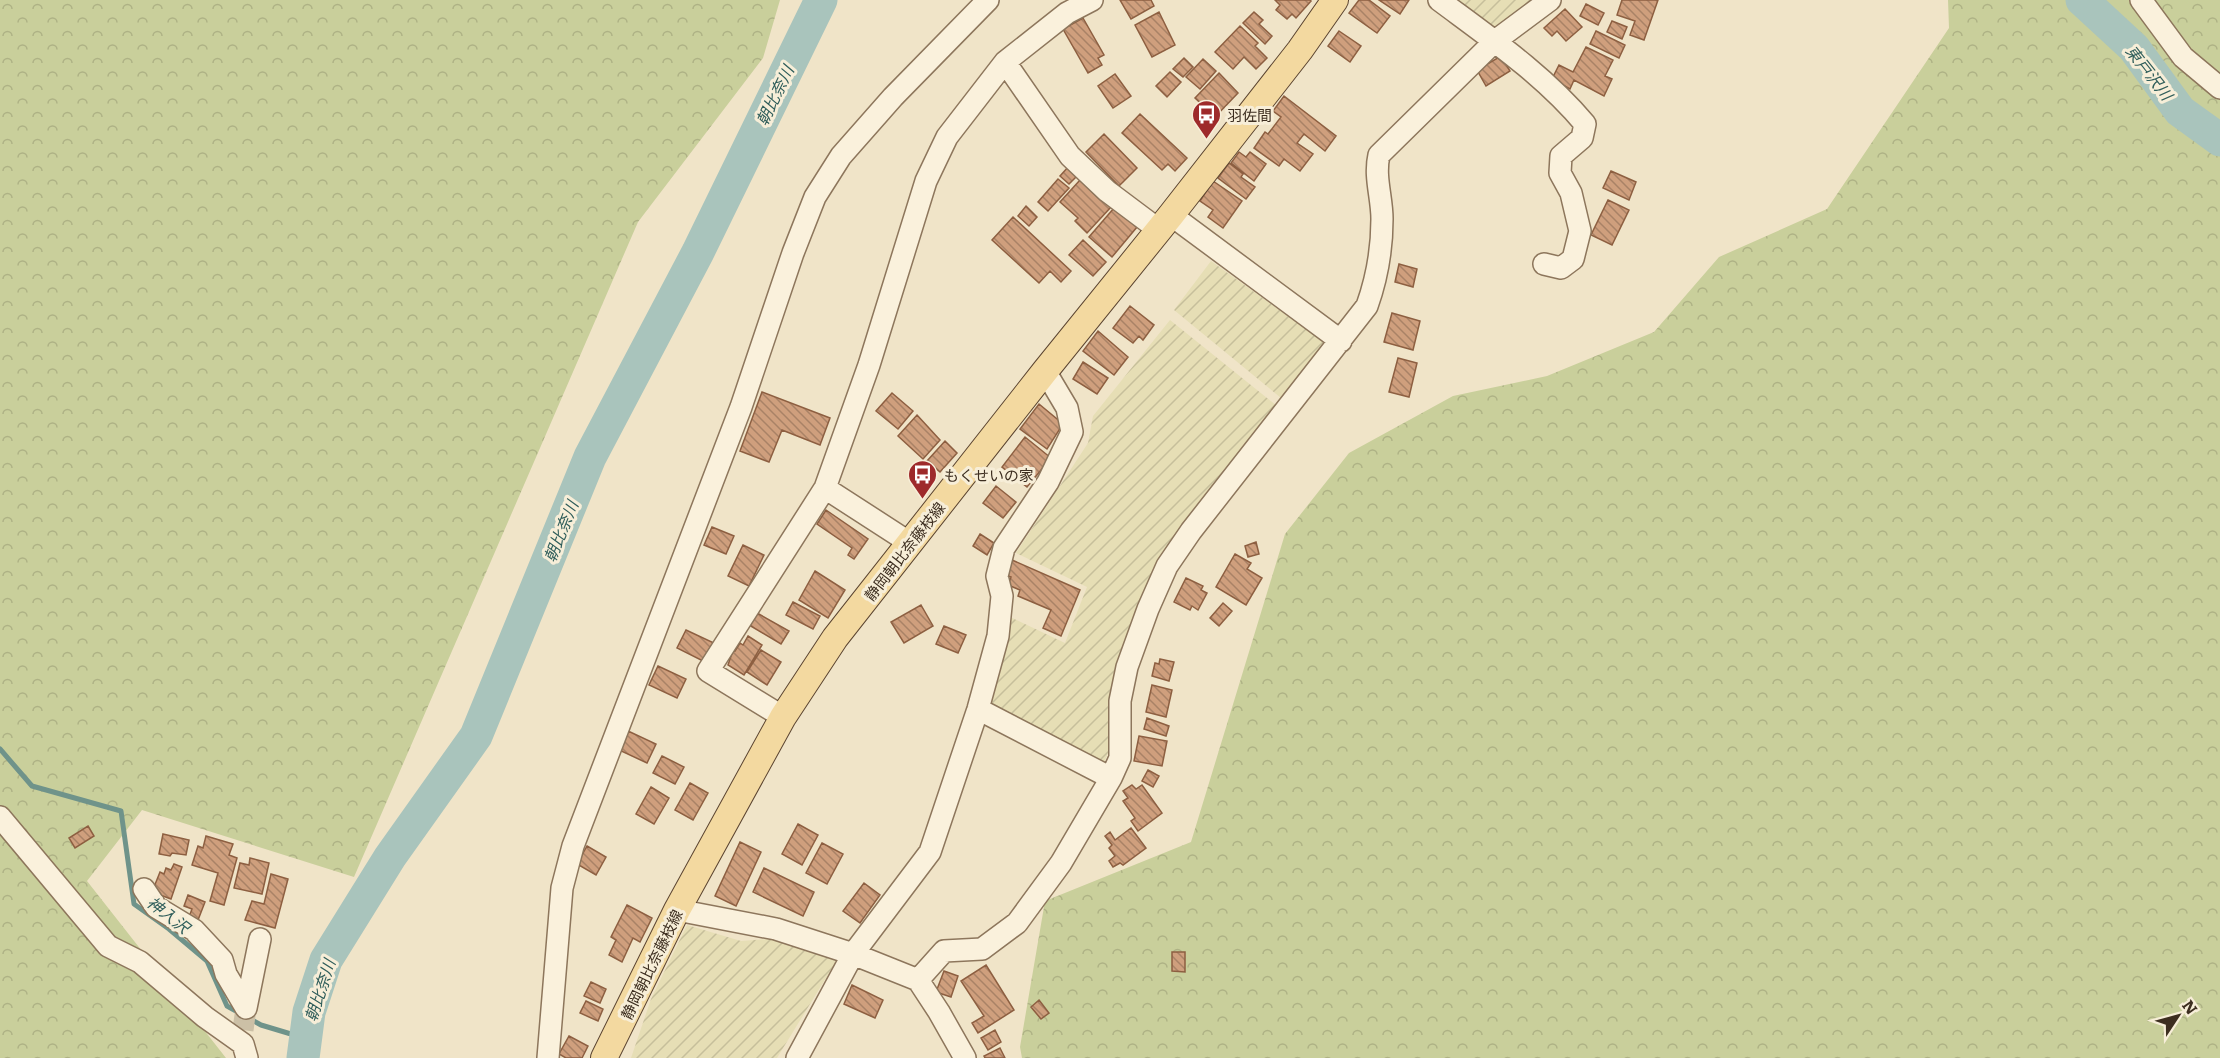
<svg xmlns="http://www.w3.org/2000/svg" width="2220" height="1058" viewBox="0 0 2220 1058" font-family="Literata,'Noto Sans JP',serif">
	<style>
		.farmland { fill: url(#farmland-furrows) }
		.forest { fill: url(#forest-crowns) }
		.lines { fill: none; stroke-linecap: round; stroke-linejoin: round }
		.stream { stroke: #6f938a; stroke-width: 5 }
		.river { stroke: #a9c4bc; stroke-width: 33 }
		.building { fill: url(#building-back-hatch); stroke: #8d5f41; stroke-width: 1.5 }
		.minor-tunnel { stroke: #ccc0a6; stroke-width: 21; stroke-dasharray: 21 10; stroke-linecap: butt }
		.minor-casing { stroke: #8d765c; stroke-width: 24 }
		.major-casing { stroke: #5b4430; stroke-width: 28 }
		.minor { stroke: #faf1dc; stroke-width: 21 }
		.major { stroke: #f3d9a0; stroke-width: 26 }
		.labels { text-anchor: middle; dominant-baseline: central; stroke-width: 6; stroke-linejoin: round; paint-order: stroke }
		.poi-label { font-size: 15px; fill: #3d2e20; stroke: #f7eed8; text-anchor: start }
		.street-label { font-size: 15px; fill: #3d2e20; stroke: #f7eed8 }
		.water-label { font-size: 16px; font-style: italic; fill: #2f5d5a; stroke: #f7eed8 }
	</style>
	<defs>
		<pattern id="farmland-furrows" width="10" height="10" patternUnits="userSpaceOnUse" patternTransform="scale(1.5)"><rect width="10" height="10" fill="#e6deb5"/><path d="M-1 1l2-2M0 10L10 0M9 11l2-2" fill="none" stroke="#c6bf9b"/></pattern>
		<pattern id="forest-crowns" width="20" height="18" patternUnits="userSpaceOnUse" patternTransform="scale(1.5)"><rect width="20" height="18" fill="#c9cf9b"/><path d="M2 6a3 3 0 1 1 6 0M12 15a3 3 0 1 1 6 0" fill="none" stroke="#aeb285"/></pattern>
		<pattern id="building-back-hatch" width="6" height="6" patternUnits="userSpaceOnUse" patternTransform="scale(1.5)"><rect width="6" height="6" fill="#cf9f7d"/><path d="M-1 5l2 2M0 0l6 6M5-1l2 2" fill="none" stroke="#a98266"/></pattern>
	</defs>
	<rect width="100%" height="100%" fill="#f0e4c8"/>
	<!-- farmland -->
	<path class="farmland" d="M1447 0H1538L1498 30Z
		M1211 261 1324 342 1281 398 1174 310Z
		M1170 320 1277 406 1184 529 1115 681 1109 712 1112 744 1102 767 988 706 1008 616 1065 643 1087 587 1016 553 1088 443 1093 416Z
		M687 925 741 941 780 938 837 960 777 1058H631L651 999Z"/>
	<!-- forest -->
	<path class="forest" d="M0 0H780L763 58 638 222 354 877 142 810 87 881 226 1058H0Z
		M1948 0H2220V1058H1022L1020 1047 1045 901 1191 842 1285 534 1349 453 1453 396 1547 376 1654 332 1719 257 1827 209 1949 28Z"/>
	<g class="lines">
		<!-- stream -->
		<path class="stream" d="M0 749 32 786 121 811 134 904 169 929 207 961 227 1006 261 1025 291 1034 304 1047"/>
		<!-- river -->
		<path class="river" d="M2082 0 2134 48 2180 111 2220 140
			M303 1058 309 1012 326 960 390 857 476 736 590 457 698 252 821 0"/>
	</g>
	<!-- building -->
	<path class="building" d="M1120 0H1151L1154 6 1131 19Z
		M1275 0H1310L1311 1 1296 18 1292 14 1287 19 1276 10 1280 5Z
		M1359 0H1369L1390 16 1377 33 1349 13Z
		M1379 0H1409L1400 14Z
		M1622 0H1658L1644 40 1630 35 1635 21 1617 15Z
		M1586 4 1604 13 1598 25 1580 16Z
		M1565 9 1582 27 1566 41 1557 31 1552 36 1544 28Z
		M1159 12 1175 45 1152 57 1135 25Z
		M1254 12 1263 20 1259 24 1272 36 1265 44 1243 23Z
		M1083 18 1104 55 1098 58 1102 65 1088 73 1063 29Z
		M1612 21 1627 27 1622 39 1607 32Z
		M1240 26 1258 43 1255 46 1267 58 1256 69 1244 57 1233 69 1215 52Z
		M1339 31 1361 46 1350 62 1328 46Z
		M1596 31 1625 45 1619 58 1590 44Z
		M1586 47 1613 60 1605 76 1612 79 1604 96 1574 80 1570 89 1552 79 1559 65 1573 72Z
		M1501 56 1510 71 1486 86 1477 70Z
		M1184 58 1193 67 1183 77 1173 69Z
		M1203 59 1216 71 1200 89 1186 77Z
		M1170 72 1181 82 1167 97 1156 86Z
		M1219 73 1238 93 1215 117 1195 98Z
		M1115 74 1131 96 1113 108 1098 86Z
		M1284 96 1336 136 1325 151 1304 134 1297 143 1313 154 1300 171 1284 159 1279 166 1254 148 1265 132 1268 134 1281 117 1273 111Z
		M1140 114 1187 158 1175 171 1168 164 1162 170 1122 133Z
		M1104 134 1137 168 1119 186 1086 152Z
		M1239 152 1246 157 1250 152 1266 164 1254 181 1231 163Z
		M1229 163 1243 174 1241 177 1255 187 1246 199 1218 178Z
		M1069 166 1078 175 1069 184 1060 176Z
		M1611 171 1636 182 1629 200 1603 188Z
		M1058 179 1069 188 1048 211 1038 202Z
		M1080 180 1111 207 1087 233 1075 221 1078 218 1060 202Z
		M1213 181 1242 201 1223 228 1208 217 1213 210 1200 201Z
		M1608 200 1629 210 1612 245 1591 235Z
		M1026 206 1037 217 1029 226 1018 216Z
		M1114 208 1137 227 1112 257 1089 237Z
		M1013 217 1071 271 1061 282 1050 271 1039 283 992 240Z
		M1083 240 1106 262 1093 276 1069 255Z
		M1399 264 1417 269 1413 287 1395 282Z
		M1130 306 1154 325 1143 340 1139 336 1133 343 1113 328Z
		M1392 313 1420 321 1413 350 1384 342Z
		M1098 331 1128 357 1114 375 1083 351Z
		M1398 358 1417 363 1409 397 1389 392Z
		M1083 362 1108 378 1097 394 1073 379Z
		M762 392 830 418 820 445 782 430 769 462 740 451Z
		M892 393 913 411 898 429 876 411Z
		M1039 404 1063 424 1047 449 1020 429Z
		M917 415 940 440 923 459 898 436Z
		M1025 437 1051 458 1027 487 1002 467Z
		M945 441 957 453 940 472 927 461Z
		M996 486 1016 502 1003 518 983 503Z
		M826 510 868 539 854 559 848 555 852 548 817 524Z
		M712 527 734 536 726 554 704 545Z
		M980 534 994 543 987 555 973 546Z
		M1256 542 1259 554 1248 557 1245 546Z
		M743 545 764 555 749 586 728 576Z
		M1235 554 1251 563 1247 569 1262 578 1246 605 1216 587Z
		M1012 560 1080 590 1061 636 1043 628 1051 610 1018 596 1020 590 1008 585 1011 577 1005 575Z
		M815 571 845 590 828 618 799 600Z
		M1186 578 1203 586 1201 590 1207 593 1198 610 1192 606 1190 610 1174 602Z
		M793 602 820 616 813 629 786 615Z
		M1223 603 1232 611 1219 626 1210 618Z
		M921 605 933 626 904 643 891 622Z
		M757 613 789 631 781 644 749 625Z
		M944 626 966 635 958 653 936 644Z
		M686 630 714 643 705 662 677 648Z
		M748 636 762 645 744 675 728 665 733 650 735 651 740 643 743 645Z
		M761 650 781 662 767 685 747 672Z
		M1160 659 1174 662 1169 681 1152 676 1155 663 1159 664Z
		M658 666 686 679 677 698 649 685Z
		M1152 685 1172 690 1166 717 1146 712Z
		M1147 718 1169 726 1166 736 1144 729Z
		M628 731 656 744 647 763 619 750Z
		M1139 736 1167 741 1162 766 1134 761Z
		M662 756 684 767 675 784 653 773Z
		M1148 770 1159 776 1153 787 1142 781Z
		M690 783 708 793 693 820 675 810Z
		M1132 785 1136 789 1142 785 1162 813 1138 831 1131 821 1135 818 1123 801 1128 798 1123 791Z
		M651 787 669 798 654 824 636 814Z
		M798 824 818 835 802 865 782 854Z
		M88 826 94 836 75 848 69 838Z
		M1131 828 1146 848 1123 865 1120 863 1113 867 1109 861 1115 856 1109 848 1112 845 1105 836 1110 832 1115 840Z
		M163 834 189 840 186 855 172 853 170 856 159 854Z
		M206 836 233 844 229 855 237 858 224 905 210 901 218 873 192 865 198 846 203 848Z
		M740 842 761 852 736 906 715 896Z
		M822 843 843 854 827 884 806 873Z
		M587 846 606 857 596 875 577 864Z
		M250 858 269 863 262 894 234 888 240 863 249 865Z
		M174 864 182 867 171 899 152 892 160 872 164 874 166 868 171 870Z
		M764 868 814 892 803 916 753 892Z
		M271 874 288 879 275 928 245 920 252 901 264 904Z
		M864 883 880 895 860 923 843 911Z
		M188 895 205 902 198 920 189 917 192 909 184 906Z
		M627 905 652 918 640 942 633 938 622 962 609 955 616 940 611 937Z
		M1172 952H1185V972L1172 971Z
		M986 965 1014 1010 978 1033 972 1023 984 1016 961 981Z
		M944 971 958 976 951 997 936 992Z
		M591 982 606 989 600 1003 584 996Z
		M852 985 883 1000 875 1018 844 1004Z
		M1039 1000 1049 1013 1041 1019 1031 1007Z
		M586 1001 603 1009 598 1021 580 1013Z
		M995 1030 1001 1042 988 1050 981 1038Z
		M569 1036 588 1046 582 1058H566L559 1054Z
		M1000 1048 1005 1058H985L984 1056Z"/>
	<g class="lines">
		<!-- minor-tunnel -->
		<path class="minor-tunnel" d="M243 1030 246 1008"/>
		<defs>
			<path id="minor" d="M1439 0C1490 38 1544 75 1585 124L1582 138 1561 156 1560 173 1571 193 1580 231 1573 259 1561 268 1544 264
				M2141 0 2183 57 2220 88
				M1005 62 1070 156 1107 191 1159 230
				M1171 215 1341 341
				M825 488 910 543
				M978 709 1111 778
				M783 717 708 671 825 488 869 365 926 181 947 137 1005 62 1067 13 1092 0
				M0 817 108 946 140 962 205 1017 243 1044 247 1058
				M144 889 156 907 194 930 222 960 226 974 246 1008 260 939
				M677 910 776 929 853 954 918 980 939 1012 965 1058
				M918 980 944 951 982 949 1017 923 1061 863 1111 778 1120 758V701L1127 667 1148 609 1167 566 1191 531 1367 306C1377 278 1382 249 1382 219 1382 197 1374 177 1379 155L1495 41 1550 0
				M548 1058 562 888 573 846 741 407 793 253 815 197 841 156 893 97 988 0
				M797 1058 853 954 930 852 978 709 998 636 1002 596 997 576 1004 548 1048 482 1072 432 1067 408 1045 371"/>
			<path id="major" d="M604 1058 677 910 783 717 835 638 1045 371 1171 215 1300 50 1335 0"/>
		</defs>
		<!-- minor casing -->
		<use href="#minor" class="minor-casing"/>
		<!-- major casing -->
		<use href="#major" class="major-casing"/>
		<!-- minor -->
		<use href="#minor" class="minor"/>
		<!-- major -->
		<use href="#major" class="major"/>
	</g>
	<!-- icons -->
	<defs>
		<symbol id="bus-pin" viewBox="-11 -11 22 30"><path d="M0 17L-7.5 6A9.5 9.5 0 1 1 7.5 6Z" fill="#9e2a2b" stroke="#f7eed8"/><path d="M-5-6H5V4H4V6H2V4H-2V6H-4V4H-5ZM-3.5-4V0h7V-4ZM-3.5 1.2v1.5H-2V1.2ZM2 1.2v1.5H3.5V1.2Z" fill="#fff"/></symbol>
	</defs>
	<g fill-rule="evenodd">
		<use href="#bus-pin" x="1190" y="98" width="33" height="45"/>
		<use href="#bus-pin" x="906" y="458" width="33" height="45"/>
	</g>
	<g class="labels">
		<!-- poi labels -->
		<g class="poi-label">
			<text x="1227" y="114">羽佐間</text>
			<text x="944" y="474">もくせいの家</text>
		</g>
		<!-- street labels -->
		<g class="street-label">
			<text transform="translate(904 551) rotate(-52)">静岡朝比奈藤枝線</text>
			<text transform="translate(651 964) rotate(-64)">静岡朝比奈藤枝線</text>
		</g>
		<!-- water labels -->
		<g class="water-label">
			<text transform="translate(2150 72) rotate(52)">東戸沢川</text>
			<text transform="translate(774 95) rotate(-64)">朝比奈川</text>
			<text transform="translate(560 531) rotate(-68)">朝比奈川</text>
			<text transform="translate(169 914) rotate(38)">神入沢</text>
			<text transform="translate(319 990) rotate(-72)">朝比奈川</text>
		</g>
	</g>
	<!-- north arrow -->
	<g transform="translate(2178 1016) rotate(54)" stroke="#f7eed8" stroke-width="4.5" paint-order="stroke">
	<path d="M0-4.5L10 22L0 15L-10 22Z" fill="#3d2e20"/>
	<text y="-9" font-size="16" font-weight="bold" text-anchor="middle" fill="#3d2e20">N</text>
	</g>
</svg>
